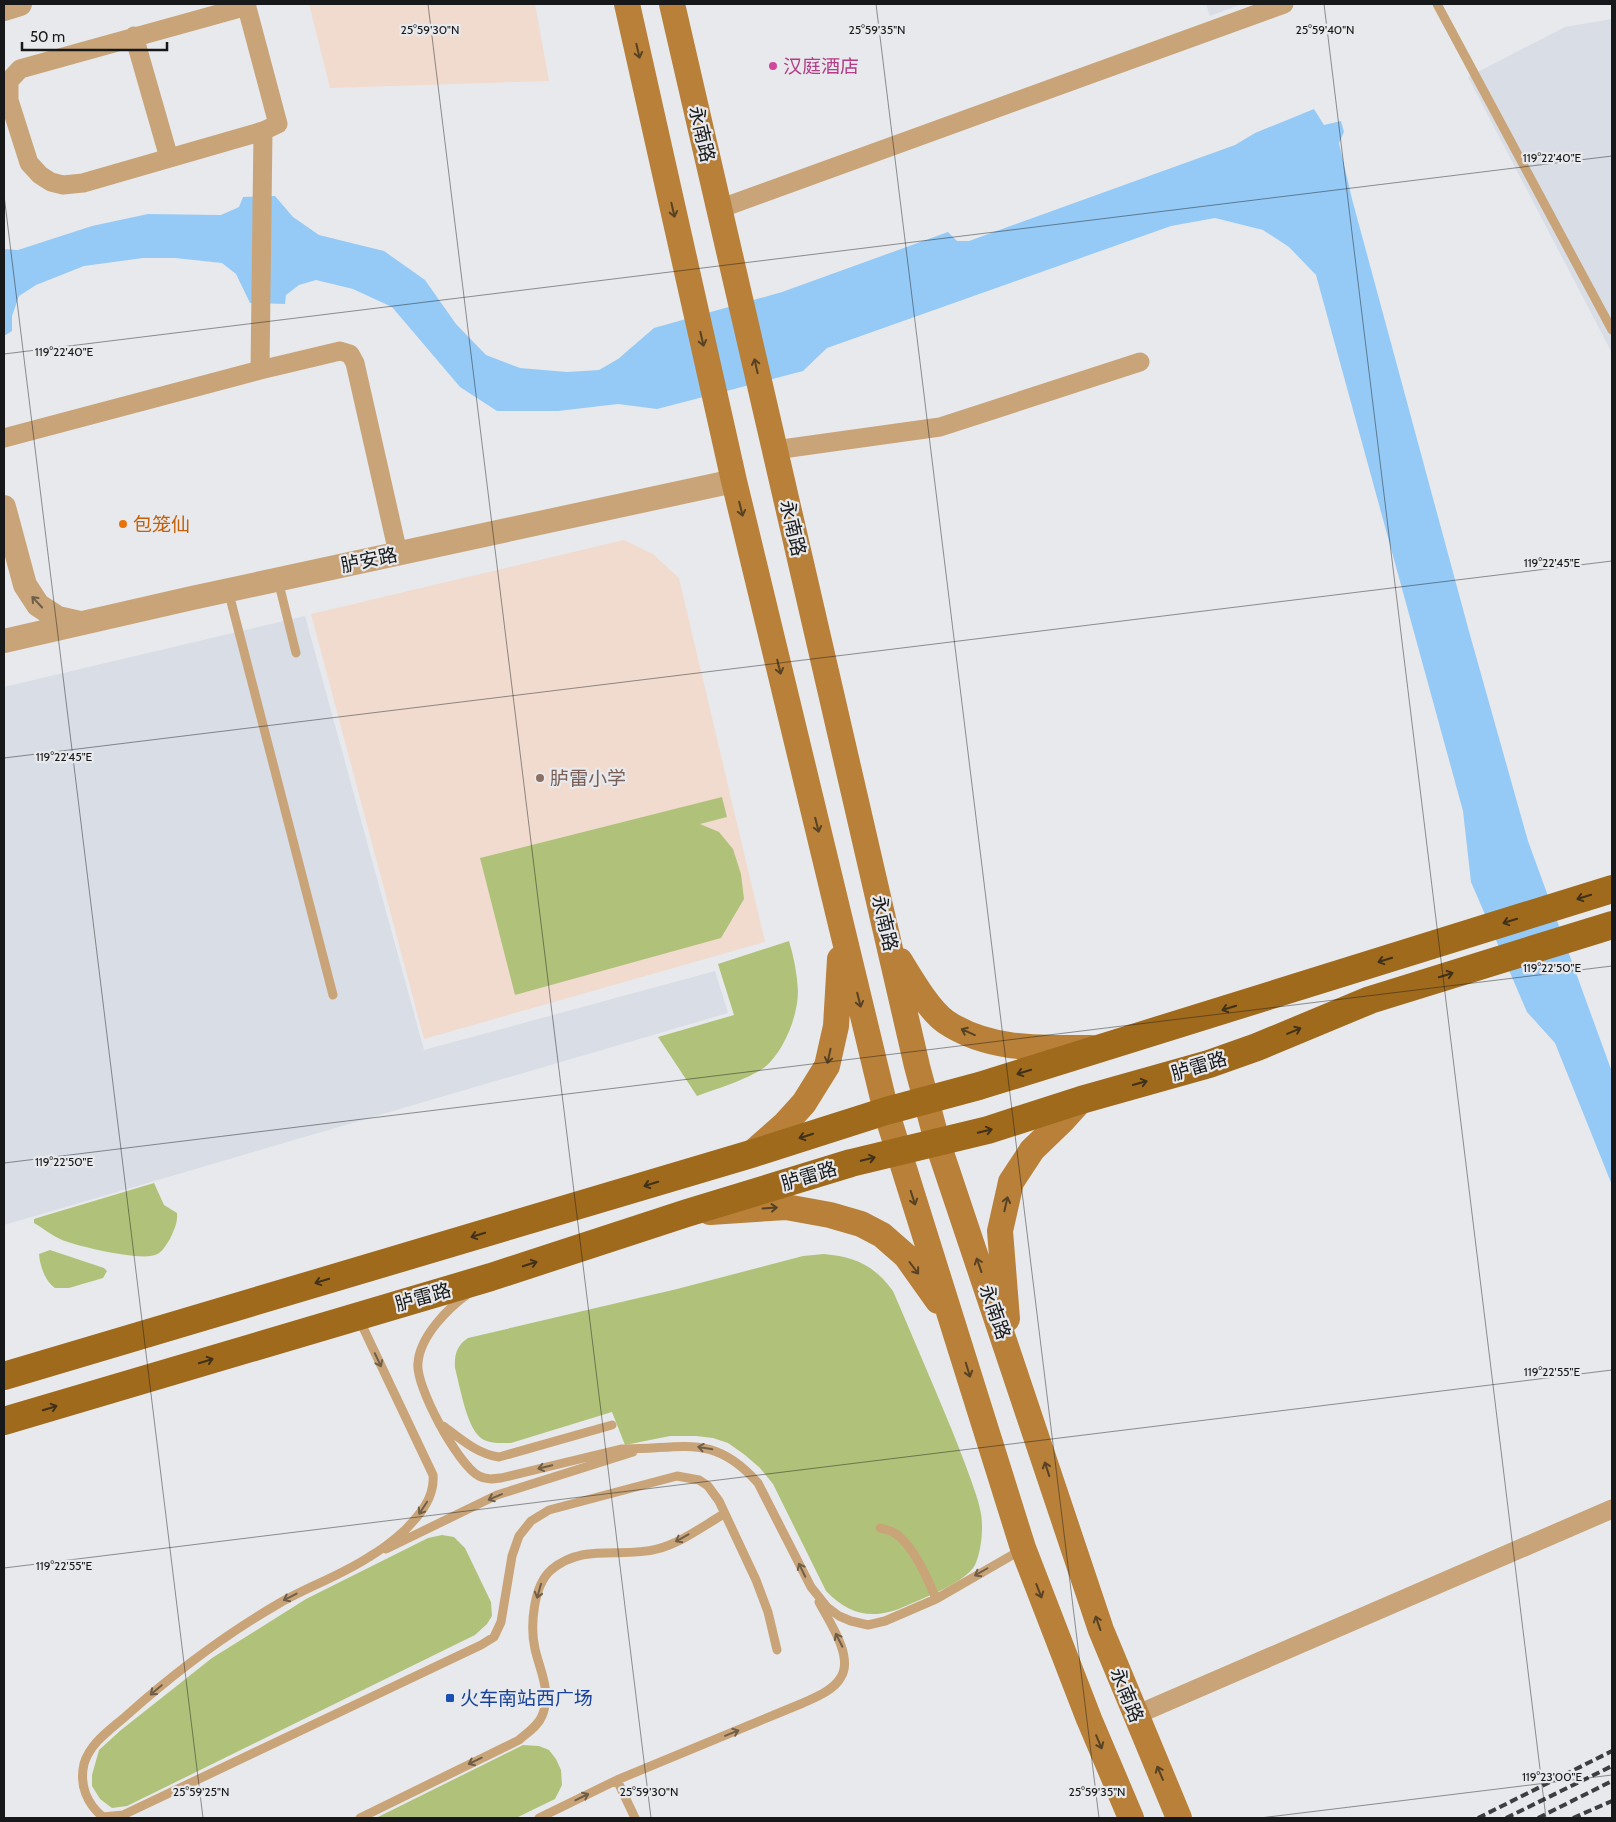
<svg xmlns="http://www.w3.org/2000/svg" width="1616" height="1822" viewBox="0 0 1616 1822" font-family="Cabin,'Noto Sans SC',sans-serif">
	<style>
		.built { fill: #d8dde6 }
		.education { fill: #f1dbce }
		.green { fill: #b0c27a }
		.water { fill: #95caf6 }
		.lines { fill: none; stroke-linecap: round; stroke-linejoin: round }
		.service { stroke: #c9a478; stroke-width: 9 }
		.minor { stroke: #c9a478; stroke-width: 19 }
		.tertiary { stroke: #c9a478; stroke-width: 24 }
		.secondary { stroke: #b88038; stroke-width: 26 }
		.primary { stroke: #a06a1d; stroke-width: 28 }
		.rail { stroke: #3d3e40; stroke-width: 4; stroke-dasharray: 8 4; stroke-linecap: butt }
		.oneway { stroke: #574225 }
		.oneway2 { stroke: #705e48 }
		.oneway3 { stroke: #40311a }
		.ticks { fill: none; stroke: #171819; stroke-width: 1; stroke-opacity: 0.45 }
		.hotel-dot { fill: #d1479c; stroke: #e8e9ec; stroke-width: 2 }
		.food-dot { fill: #e8710a; stroke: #e8e9ec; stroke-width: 2 }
		.education-dot { fill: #8d6e63; stroke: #e8e9ec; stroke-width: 2 }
		.transit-dot { fill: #1a4fb4; stroke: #e8e9ec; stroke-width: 2 }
		.labels { text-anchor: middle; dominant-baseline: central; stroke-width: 4.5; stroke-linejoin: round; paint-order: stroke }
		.hotel-label { font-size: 19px; fill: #b23c85; stroke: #e8e9ec; text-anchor: start }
		.street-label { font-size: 19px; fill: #171819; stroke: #e8e9ec }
		.food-label { font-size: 19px; fill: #c56008; stroke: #e8e9ec; text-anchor: start }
		.education-label { font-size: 19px; fill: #785e54; stroke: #e8e9ec; text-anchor: start }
		.transit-label { font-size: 19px; fill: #164399; stroke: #e8e9ec; text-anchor: start }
		.ticks-label { font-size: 12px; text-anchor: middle; fill: #171819; stroke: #e8e9ec; stroke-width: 4.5; stroke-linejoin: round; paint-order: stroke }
	</style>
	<rect width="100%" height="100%" fill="#e8e9ec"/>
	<!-- built -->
	<path class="built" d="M1206 4H1242L1210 16Z
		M1612 19V353L1468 77 1565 27Z
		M305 616 424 1050 715 971 728 1013 4 1225V687Z"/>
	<!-- education -->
	<path class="education" d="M309 4H535L549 81 330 88Z
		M624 540 653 554 679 578 765 942 424 1039 311 614Z"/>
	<!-- green -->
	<path class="green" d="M722 797 727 817 700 824 719 832 733 849 741 874 744 899 721 938 515 995 480 858Z
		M789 941C794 957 797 974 798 991 798 1016 784 1051 765 1067 749 1079 716 1089 697 1096L658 1037 734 1015 718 964Z
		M154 1183 164 1205 177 1213C178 1223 174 1230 170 1239 166 1245 162 1253 155 1255 140 1261 75 1246 60 1239 51 1235 43 1228 34 1223V1219L37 1218Z
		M50 1250 104 1268 107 1271 103 1278 69 1288H55C45 1281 40 1266 39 1254Z
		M824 1254C855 1257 874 1265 893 1291 911 1333 929 1375 946 1416 955 1437 963 1458 971 1480 974 1489 978 1499 980 1509 984 1525 982 1549 975 1565 966 1582 926 1597 908 1605 876 1620 851 1617 826 1591L773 1484 760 1468 745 1455 728 1443 713 1438 696 1436H670L625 1445 612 1412 511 1443C503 1443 492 1444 484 1440 467 1432 460 1386 455 1368 454 1355 457 1345 468 1338L677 1289 803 1256Z
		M442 1535 454 1537 465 1548 491 1602 492 1616 487 1624 475 1635 127 1806 112 1808 100 1799 92 1786V1775L99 1750 121 1730 212 1658 306 1599 428 1538Z
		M523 1745 539 1746 549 1750 556 1759 561 1770 562 1785 555 1799 516 1818H376Z"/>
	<!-- water -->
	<path class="water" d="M1314 109 1324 125 1341 121 1344 132 1339 143 1352 199 1470 635 1528 841 1612 1072V1185L1555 1043 1527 1012 1471 882 1463 811 1316 275 1289 247 1263 230 1215 218 1171 226 827 348 803 371 657 409 618 404 558 411H497L460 387 392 307 353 289 316 280 299 285 286 295 285 304 250 303 236 274 222 263 175 258H143L84 266 36 285 19 296 12 316V331L4 336V249L18 250 92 226 148 214 221 215 239 207 243 197 275 196 293 217 319 235 384 251 425 280 456 324 486 355 520 368 567 372 599 370 618 359 654 328 782 292 948 232 957 241H969L1235 145 1255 133Z"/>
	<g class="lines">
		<!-- service -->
		<path class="service" d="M1437 4 1612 330
			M278 580 296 653
			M228 590 333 995
			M469 1293C448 1308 420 1336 418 1363 415 1386 458 1465 479 1476 486 1480 493 1479 501 1478L621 1449C681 1450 712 1431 758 1483L811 1587 827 1607 839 1616 851 1621 868 1625 885 1621 936 1599 1021 1550
			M359 1319 433 1475C435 1497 420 1515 405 1530 394 1540 381 1550 369 1557 340 1576 307 1587 278 1604 223 1636 173 1674 126 1716 110 1730 90 1743 84 1764 79 1785 87 1804 103 1817L123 1815 481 1645 494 1637 501 1622 512 1556 519 1536 531 1521 549 1510 677 1476 699 1480 708 1486 719 1501 756 1580 768 1612 777 1650
			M443 1426C461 1439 477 1454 499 1457L612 1425
			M880 1528C888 1530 896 1532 902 1539 917 1554 928 1579 936 1599
			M386 1549 497 1495 633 1452
			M617 1780 635 1818
			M360 1818 519 1740C527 1733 538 1726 542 1716 552 1692 540 1671 535 1649 530 1627 533 1586 551 1570 584 1542 622 1559 657 1549 681 1543 703 1526 724 1514
			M539 1818 617 1780 803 1703C816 1697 834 1690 841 1677 854 1656 828 1620 819 1602"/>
		<!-- minor -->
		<path class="minor" d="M246 4 278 124 263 131 260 370 340 351 350 354 355 363 398 553
			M247 6 20 69 9 81V100L29 163 40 175 51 182 63 185 83 183 263 131
			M134 36 169 158
			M719 209 1284 4
			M4 438 260 370
			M775 450 940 427 1140 362
			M1136 1715 1612 1509"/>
		<!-- tertiary -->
		<path class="tertiary" d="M4 9 20 4
			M4 507 25 585 38 605 58 618 80 623
			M4 641 192 598 734 481"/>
		<!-- secondary -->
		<path class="secondary" d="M627 4 734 481 886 1111 1023 1548 1089 1719 1131 1818
			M672 4 917 1066 937 1141 1101 1630 1179 1818
			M900 961C911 979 929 1010 946 1022 989 1051 1042 1048 1091 1048
			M751 1154 785 1124 804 1103 827 1066 836 1026 840 959
			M710 1212 786 1207 830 1215 861 1224 882 1235 906 1256 938 1301
			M1007 1319 1000 1231 1011 1182 1032 1150 1062 1121 1081 1100"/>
		<!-- primary -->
		<path class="primary" d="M4 1376 751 1154 886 1111 979 1086 1612 889
			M4 1421 491 1277 687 1213 851 1163 988 1130 1081 1100 1209 1064 1257 1047 1370 1000 1612 925"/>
		<!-- rail -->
		<path class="rail" d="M1478 1818 1612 1751
			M1506 1818 1612 1766
			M1538 1818 1612 1781
			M1573 1818 1612 1801"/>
	</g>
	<!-- one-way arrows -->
	<defs><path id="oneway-shaft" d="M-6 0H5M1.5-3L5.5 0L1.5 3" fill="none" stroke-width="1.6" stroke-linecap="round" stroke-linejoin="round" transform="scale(1.25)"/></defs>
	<g class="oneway">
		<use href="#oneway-shaft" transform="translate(638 51) rotate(77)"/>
		<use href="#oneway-shaft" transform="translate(673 210) rotate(77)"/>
		<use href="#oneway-shaft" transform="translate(702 339) rotate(77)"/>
		<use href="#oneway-shaft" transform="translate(756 366) rotate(-103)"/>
		<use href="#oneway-shaft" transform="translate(741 509) rotate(76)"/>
		<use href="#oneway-shaft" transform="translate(779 667) rotate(76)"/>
		<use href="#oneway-shaft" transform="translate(817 825) rotate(76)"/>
		<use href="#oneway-shaft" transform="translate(859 1000) rotate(76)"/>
		<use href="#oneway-shaft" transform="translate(968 1032) rotate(-156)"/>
		<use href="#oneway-shaft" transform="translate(829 1056) rotate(102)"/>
		<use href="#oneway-shaft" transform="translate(913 1198) rotate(72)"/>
		<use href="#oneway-shaft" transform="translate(1006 1204) rotate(-77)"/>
		<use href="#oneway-shaft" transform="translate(770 1208) rotate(-4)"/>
		<use href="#oneway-shaft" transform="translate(979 1265) rotate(-109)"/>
		<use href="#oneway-shaft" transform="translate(914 1268) rotate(53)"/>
		<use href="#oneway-shaft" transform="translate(968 1370) rotate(73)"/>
		<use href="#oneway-shaft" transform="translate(1047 1469) rotate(-108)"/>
		<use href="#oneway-shaft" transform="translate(1039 1591) rotate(69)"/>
		<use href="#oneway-shaft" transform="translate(1098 1623) rotate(-109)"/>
		<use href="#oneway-shaft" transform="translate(1099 1742) rotate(67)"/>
		<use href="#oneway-shaft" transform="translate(1160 1773) rotate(-113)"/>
	</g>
	<g class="oneway2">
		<use href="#oneway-shaft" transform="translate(37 602) rotate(-133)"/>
		<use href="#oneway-shaft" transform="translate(378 1360) rotate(65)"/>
		<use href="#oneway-shaft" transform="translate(705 1448) rotate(-170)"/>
		<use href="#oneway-shaft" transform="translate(545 1467) rotate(166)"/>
		<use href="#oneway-shaft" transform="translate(495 1497) rotate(157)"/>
		<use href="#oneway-shaft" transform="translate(423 1508) rotate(123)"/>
		<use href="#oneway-shaft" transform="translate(682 1538) rotate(151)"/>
		<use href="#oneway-shaft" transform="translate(802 1570) rotate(-116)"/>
		<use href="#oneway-shaft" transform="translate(981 1572) rotate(150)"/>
		<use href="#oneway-shaft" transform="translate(539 1591) rotate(106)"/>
		<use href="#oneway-shaft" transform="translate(290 1597) rotate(153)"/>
		<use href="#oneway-shaft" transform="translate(839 1640) rotate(-117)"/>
		<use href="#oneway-shaft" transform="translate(156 1690) rotate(140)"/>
		<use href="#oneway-shaft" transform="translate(732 1733) rotate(-22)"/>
		<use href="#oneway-shaft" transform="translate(475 1761) rotate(154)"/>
		<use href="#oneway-shaft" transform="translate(582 1797) rotate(-26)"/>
	</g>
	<g class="oneway3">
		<use href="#oneway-shaft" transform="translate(1584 897) rotate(163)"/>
		<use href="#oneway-shaft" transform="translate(1510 921) rotate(163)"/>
		<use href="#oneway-shaft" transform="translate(1385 960) rotate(163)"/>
		<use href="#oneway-shaft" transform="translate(1446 975) rotate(-17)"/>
		<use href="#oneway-shaft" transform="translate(1229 1008) rotate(163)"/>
		<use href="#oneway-shaft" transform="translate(1294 1031) rotate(-23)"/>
		<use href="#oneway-shaft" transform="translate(1024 1072) rotate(163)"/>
		<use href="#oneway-shaft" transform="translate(1140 1083) rotate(-16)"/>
		<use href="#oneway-shaft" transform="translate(985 1131) rotate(-14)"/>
		<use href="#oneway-shaft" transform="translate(806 1136) rotate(162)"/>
		<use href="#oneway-shaft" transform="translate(868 1159) rotate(-13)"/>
		<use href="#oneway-shaft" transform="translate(651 1184) rotate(163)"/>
		<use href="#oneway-shaft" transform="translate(478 1235) rotate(163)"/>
		<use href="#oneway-shaft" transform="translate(530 1264) rotate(-18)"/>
		<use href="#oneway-shaft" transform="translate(322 1281) rotate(163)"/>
		<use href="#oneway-shaft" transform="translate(206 1361) rotate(-17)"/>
		<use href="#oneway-shaft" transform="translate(50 1408) rotate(-17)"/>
	</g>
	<!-- ticks -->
	<path class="ticks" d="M428 4 651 1818M876 4 1099 1818M1324 4 1546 1818M4 195 203 1818M4 354 1612 156M4 758 1612 561M4 1163 1612 966M4 1568 1612 1370M1260 1818 1612 1775"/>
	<!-- markers -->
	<circle class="hotel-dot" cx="773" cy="66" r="5"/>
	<circle class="food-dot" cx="123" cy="524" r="5"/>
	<circle class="education-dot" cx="540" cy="778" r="5"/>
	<rect class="transit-dot" x="445" y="1693" width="10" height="10" rx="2.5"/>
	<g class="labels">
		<!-- hotel labels -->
		<g class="hotel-label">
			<text x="783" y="66">汉庭酒店</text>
		</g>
		<!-- street labels -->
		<g class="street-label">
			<text transform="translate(702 134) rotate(77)">永南路</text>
			<text transform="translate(793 528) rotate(77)">永南路</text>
			<text transform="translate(369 560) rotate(-12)">胪安路</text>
			<text transform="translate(885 923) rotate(77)">永南路</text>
			<text transform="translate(1199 1066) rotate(-17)">胪雷路</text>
			<text transform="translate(809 1176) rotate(-17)">胪雷路</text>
			<text transform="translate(423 1297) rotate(-16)">胪雷路</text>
			<text transform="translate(995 1312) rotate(71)">永南路</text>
			<text transform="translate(1127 1695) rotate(68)">永南路</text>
		</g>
		<!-- food labels -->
		<g class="food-label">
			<text x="133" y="524">包笼仙</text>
		</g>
		<!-- education labels -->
		<g class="education-label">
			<text x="550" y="778">胪雷小学</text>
		</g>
		<!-- transit labels -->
		<g class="transit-label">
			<text x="460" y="1698">火车南站西广场</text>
		</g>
	</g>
	<g class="ticks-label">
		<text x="430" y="34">25°59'30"N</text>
		<text x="877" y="34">25°59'35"N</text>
		<text x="1325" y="34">25°59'40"N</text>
		<text x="1552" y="162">119°22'40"E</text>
		<text x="64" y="356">119°22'40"E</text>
		<text x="1552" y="567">119°22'45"E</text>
		<text x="64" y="761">119°22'45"E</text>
		<text x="1552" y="972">119°22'50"E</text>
		<text x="64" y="1166">119°22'50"E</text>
		<text x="1552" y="1376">119°22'55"E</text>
		<text x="64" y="1570">119°22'55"E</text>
		<text x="1552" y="1781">119°23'00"E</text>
		<text x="201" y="1796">25°59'25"N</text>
		<text x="649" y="1796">25°59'30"N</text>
		<text x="1097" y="1796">25°59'35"N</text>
	</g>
	<!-- border -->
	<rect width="1616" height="1822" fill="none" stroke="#171819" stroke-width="10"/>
	<!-- scale -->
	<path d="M22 42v8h145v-8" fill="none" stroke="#171819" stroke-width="2.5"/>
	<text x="30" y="42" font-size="15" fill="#171819" stroke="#e8e9ec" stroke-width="4" paint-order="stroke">50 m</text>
</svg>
